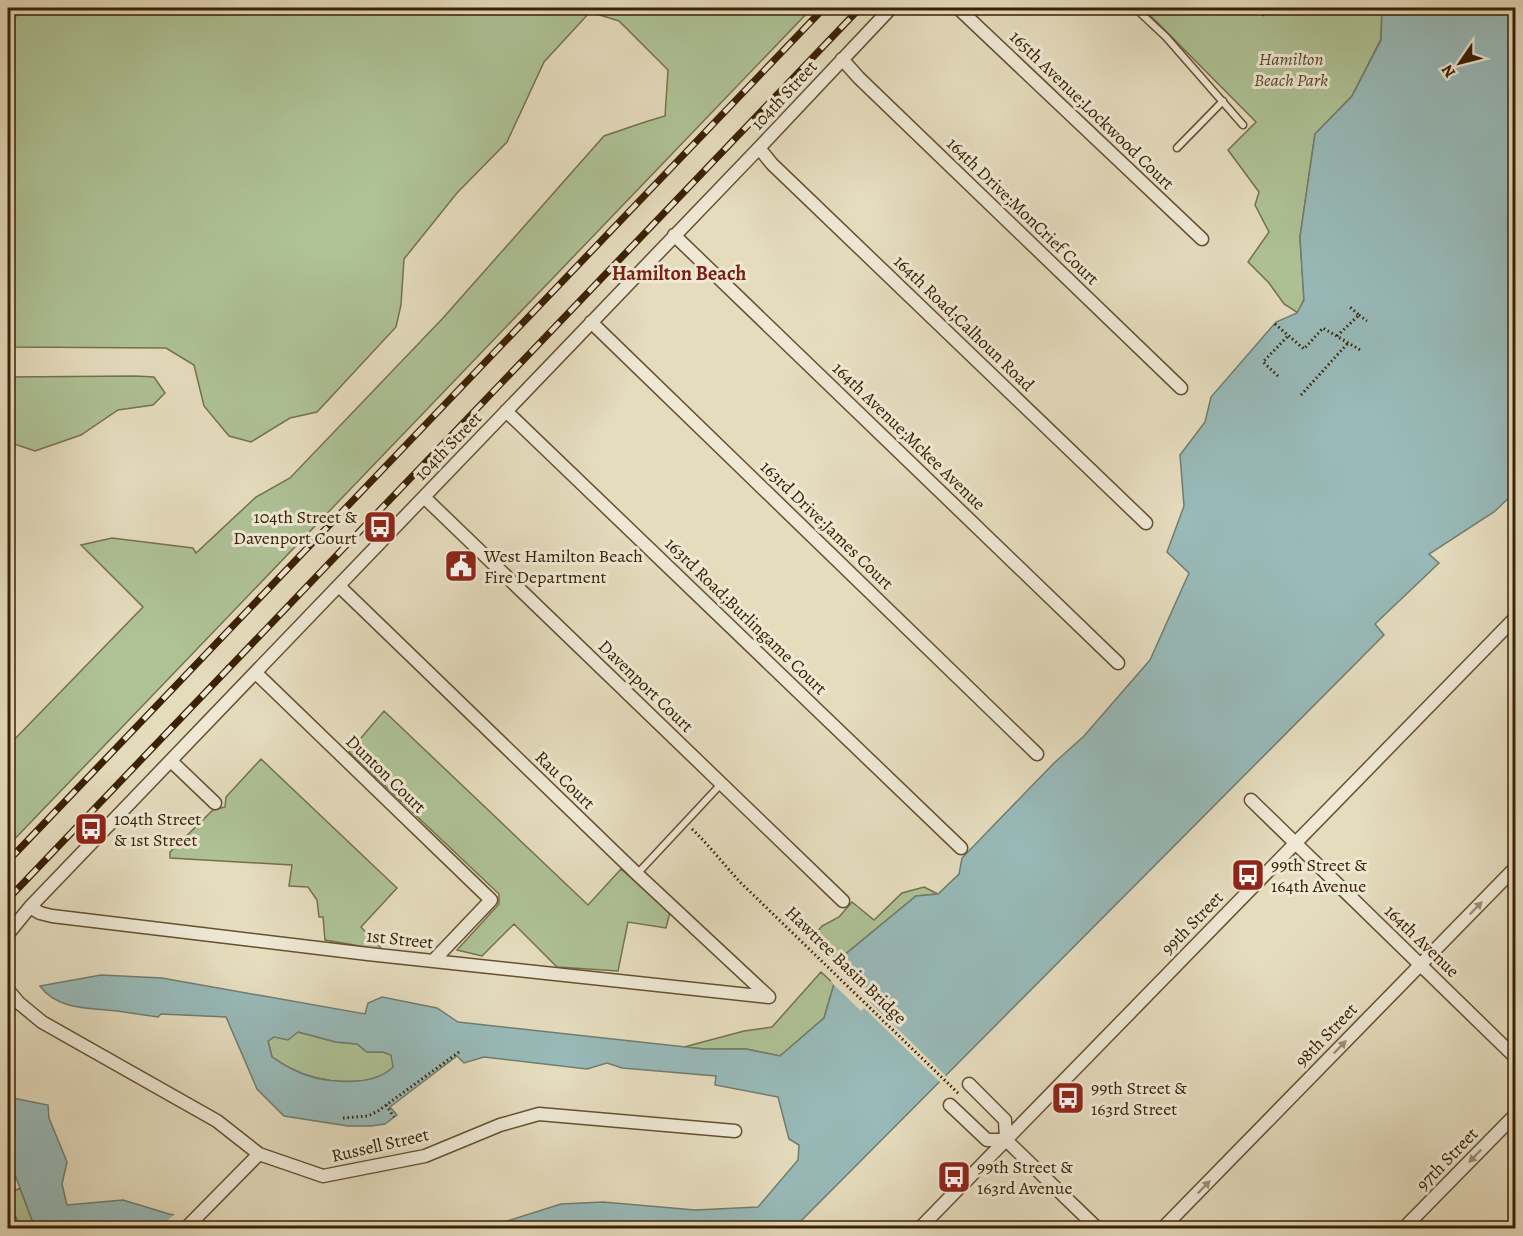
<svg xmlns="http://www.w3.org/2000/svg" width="1523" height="1236" viewBox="0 0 1523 1236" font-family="Alegreya,serif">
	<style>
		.green { fill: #aec296; stroke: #74724c; stroke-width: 1.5 }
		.water { fill: #98bab9; stroke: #727d6f; stroke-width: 1.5; fill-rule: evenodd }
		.pier { fill: #e5dcbe }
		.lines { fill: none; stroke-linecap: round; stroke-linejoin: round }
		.service-casing { stroke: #655030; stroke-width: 9 }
		.minor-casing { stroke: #655030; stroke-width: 15 }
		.path { stroke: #3a2101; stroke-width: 3; stroke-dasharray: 1.5 3; stroke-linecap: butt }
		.service { stroke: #eee8d5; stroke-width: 6 }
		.minor { stroke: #eee8d5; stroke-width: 12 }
		.rail-casing { stroke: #3a2101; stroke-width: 7 }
		.rail { stroke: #eee8d5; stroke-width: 4.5; stroke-dasharray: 14; stroke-linecap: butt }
		.oneway { fill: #9d8e76 }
		.labels { text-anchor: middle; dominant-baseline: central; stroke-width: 6; stroke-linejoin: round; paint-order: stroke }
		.park-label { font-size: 18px; font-style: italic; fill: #574926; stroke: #eee8d5 }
		.street-label { font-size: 18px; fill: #3a2101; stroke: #eee8d5 }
		.poi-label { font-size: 18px; fill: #3a2101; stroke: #eee8d5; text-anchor: start }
		.neighbourhood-label { font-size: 20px; font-weight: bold; fill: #7a1f14; stroke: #eee8d5 }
	</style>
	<rect width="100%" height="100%" fill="#e5dcbe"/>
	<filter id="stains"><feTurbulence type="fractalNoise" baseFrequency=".00333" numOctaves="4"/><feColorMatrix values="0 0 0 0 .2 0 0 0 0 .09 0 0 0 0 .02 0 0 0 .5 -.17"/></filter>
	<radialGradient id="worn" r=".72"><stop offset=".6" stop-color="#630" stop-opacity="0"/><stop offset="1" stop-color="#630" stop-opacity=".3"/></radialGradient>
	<!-- green -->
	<path class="green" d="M23 8H812L8 846V746L143 607 81 545 112 538 193 548 196 553 256 497 290 478 443 318 604 136 645 122 665 116 668 70 619 21 590 12 544 62 507 142 457 193 404 259 401 305 396 327 317 412 290 418 251 442 229 436 204 406 194 365 166 348 8 347V25Z
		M1143 8H1382L1381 39 1352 96 1315 134 1300 237 1304 299 1298 313 1284 304 1269 283 1248 262 1269 232 1255 205 1259 192 1228 150 1256 122Z
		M135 376 154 377 165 393 153 405 118 410 81 435 35 451 8 442V377Z
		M384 711 588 905 621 869 670 912 666 928 628 922 618 971 557 967 514 924 482 956 457 950 499 904V894L349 752Z
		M261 759 397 888 361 927 383 950 325 940 323 917H319L317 900 308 887 289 886 292 865 170 858V852L213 810 225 807 226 797Z
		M924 887 938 894 916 896 842 957 838 965 811 939 822 926 839 917 852 902 874 920 902 893Z
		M821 972 834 984 824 1018 780 1056 746 1049H704L684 1047 744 1031 772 1027Z
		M298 1032 336 1042 357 1044 367 1052H383L391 1055 394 1067C372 1089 318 1083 292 1069 285 1066 278 1061 272 1057L268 1041 274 1037Z
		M20 1188 35 1228H21L13 1211 8 1209V1194Z"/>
	<!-- water -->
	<path class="water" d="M1382 8H1515V492L1494 512 1429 554 1439 563 1375 624 1384 635 794 1228H485L561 1204 603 1202 695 1210 758 1207 798 1160 799 1145 789 1139 778 1097 715 1085 716 1076 622 1068 607 1063 587 1069 484 1057 464 1063 457 1056 390 1107 397 1115 385 1124 371 1126H348L284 1116 257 1089 226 1017 161 1014 158 1017C144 1015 131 1013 117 1011 90 1008 57 1010 40 986L101 975 162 978 365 1014 368 1003 382 997 437 1008 458 1022 704 1049H746L780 1056 824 1018 842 957 916 896 938 894 959 874 962 858 1054 763 1084 736 1150 660 1189 573 1167 552 1184 506 1180 455 1205 422 1211 397 1276 322 1297 313 1304 300 1300 237 1315 134 1352 96 1381 40ZM298 1032 336 1042 357 1044 367 1052H383L391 1055 393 1067C371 1089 318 1083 292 1069 285 1066 278 1061 272 1057L268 1041 274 1037 288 1040Z
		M8 1097 48 1105 49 1118 67 1162 62 1184 67 1205 123 1200 169 1214 223 1224 229 1228H35L8 1156Z"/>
	<!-- pier -->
	<path class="pier" d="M836 963 873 998 870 1002 948 1078 942 1084 864 1008 861 1011 831 982Z
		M176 1213 219 1220 212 1228H159Z"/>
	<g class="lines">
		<defs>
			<path id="service" d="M1135 8 1166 37 1243 125
				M1177 148 1223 101
				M637 874 722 783"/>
			<path id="minor" d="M958 8 1202 239
				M842 59 859 78 1181 388
				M759 148 772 164 1146 523
				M674 235 1118 663
				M591 322 1037 754
				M506 411 961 848
				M424 497 843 901
				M339 586 637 874 769 997
				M256 673 491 900 433 961
				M171 761 215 803
				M1251 800 1516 1058
				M30 907 40 913 52 916 368 954 769 997
				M8 934 30 907 759 148 891 8
				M8 990 19 1003 42 1022 217 1121 259 1154 323 1176 425 1156 500 1125 539 1114 735 1131
				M969 1084 1005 1120 1006 1140
				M950 1105 987 1140H1006L1097 1228
				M186 1228 259 1154
				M920 1228 1516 617
				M1163 1228 1516 867
				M1404 1228 1516 1114"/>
		</defs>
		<!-- service casing -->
		<use href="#service" class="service-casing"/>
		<!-- minor casing -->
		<use href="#minor" class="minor-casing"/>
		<!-- path -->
		<path class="path" d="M1257 8 1266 17
			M1359 315 1367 321
			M1275 324 1304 349 1323 328 1362 351
			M1337 336 1359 315 1350 307
			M1278 376 1263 362 1288 336
			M1301 395 1348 343
			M692 829C710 846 724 865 741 883L960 1095
			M386 1105 394 1117
			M343 1118 368 1116 378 1111 459 1052"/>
		<!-- service -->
		<use href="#service" class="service"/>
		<!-- minor -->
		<use href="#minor" class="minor"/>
		<defs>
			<path id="rail" d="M8 861 824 8
				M8 899 860 8"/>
		</defs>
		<!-- rail casing -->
		<use href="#rail" class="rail-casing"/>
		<!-- rail -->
		<use href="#rail" class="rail"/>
	</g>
	<!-- one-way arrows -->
	<defs><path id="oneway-solid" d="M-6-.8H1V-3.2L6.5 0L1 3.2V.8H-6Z" transform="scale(1.5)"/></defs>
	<g class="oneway">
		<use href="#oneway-solid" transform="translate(1476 908) rotate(-46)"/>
		<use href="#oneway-solid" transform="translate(1340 1047) rotate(-46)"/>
		<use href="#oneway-solid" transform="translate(1475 1156) rotate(134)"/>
		<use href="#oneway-solid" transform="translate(1204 1187) rotate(-46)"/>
	</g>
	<!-- icons -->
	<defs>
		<symbol id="bus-square" viewBox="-11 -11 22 22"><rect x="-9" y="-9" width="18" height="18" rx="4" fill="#8f2418" stroke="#eee8d5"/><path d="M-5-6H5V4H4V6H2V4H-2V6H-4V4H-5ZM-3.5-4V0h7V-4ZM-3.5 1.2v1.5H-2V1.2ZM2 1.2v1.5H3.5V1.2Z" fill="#fff"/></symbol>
		<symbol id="civic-square" viewBox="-11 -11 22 22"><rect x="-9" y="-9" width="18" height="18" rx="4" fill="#8f2418" stroke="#eee8d5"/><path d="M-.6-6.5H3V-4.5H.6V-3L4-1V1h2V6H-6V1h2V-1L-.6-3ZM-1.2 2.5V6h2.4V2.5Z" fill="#fff"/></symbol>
	</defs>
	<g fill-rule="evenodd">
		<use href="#bus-square" x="361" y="508" width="38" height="38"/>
		<use href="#civic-square" x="442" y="547" width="38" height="38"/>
		<use href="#bus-square" x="72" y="810" width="38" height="38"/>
		<use href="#bus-square" x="1229" y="856" width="38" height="38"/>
		<use href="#bus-square" x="1049" y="1079" width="38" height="38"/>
		<use href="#bus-square" x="935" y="1158" width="38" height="38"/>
	</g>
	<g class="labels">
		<!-- park labels -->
		<g class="park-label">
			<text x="1291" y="59">Hamilton<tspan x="1291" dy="21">Beach Park</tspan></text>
		</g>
		<!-- street labels -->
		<g class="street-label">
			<text transform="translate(784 95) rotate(-47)">104th Street</text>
			<text transform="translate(1092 110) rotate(44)">165th Avenue;Lockwood Court</text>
			<text transform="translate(1023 211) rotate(44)">164th Drive;MonCrief Court</text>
			<text transform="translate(964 323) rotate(44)">164th Road;Calhoun Road</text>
			<text transform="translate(909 436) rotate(44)">164th Avenue;Mckee Avenue</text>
			<text transform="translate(448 446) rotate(-46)">104th Street</text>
			<text transform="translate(827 525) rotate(44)">163rd Drive;James Court</text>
			<text transform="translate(746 616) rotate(44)">163rd Road;Burlingame Court</text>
			<text transform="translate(646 686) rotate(44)">Davenport Court</text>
			<text transform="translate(386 774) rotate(44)">Dunton Court</text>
			<text transform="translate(565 780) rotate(44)">Rau Court</text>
			<text transform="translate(1192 923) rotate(-46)">99th Street</text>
			<text transform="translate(400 939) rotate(6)">1st Street</text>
			<text transform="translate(1422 941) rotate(44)">164th Avenue</text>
			<text transform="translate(846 965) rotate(44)">Hawtree Basin Bridge</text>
			<text transform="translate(1326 1035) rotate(-46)">98th Street</text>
			<text transform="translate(380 1145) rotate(-13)">Russell Street</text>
			<text transform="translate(1447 1159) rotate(-46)">97th Street</text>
		</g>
		<!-- poi labels -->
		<g class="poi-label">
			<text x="357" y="517" text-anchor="end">104th Street &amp;<tspan x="357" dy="21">Davenport Court</tspan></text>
			<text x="484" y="556">West Hamilton Beach<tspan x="484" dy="21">Fire Department</tspan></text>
			<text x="114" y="819">104th Street<tspan x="114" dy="21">&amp; 1st Street</tspan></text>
			<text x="1271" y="865">99th Street &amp;<tspan x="1271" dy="21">164th Avenue</tspan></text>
			<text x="1091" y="1088">99th Street &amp;<tspan x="1091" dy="21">163rd Street</tspan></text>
			<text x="977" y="1167">99th Street &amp;<tspan x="977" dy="21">163rd Avenue</tspan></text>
		</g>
		<!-- neighbourhood labels -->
		<g class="neighbourhood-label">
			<text x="679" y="273">Hamilton Beach</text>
		</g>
	</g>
	<!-- margin -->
	<rect width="1523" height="1236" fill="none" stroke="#e5dcbe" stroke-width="30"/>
	<rect x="9" y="9" width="1505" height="1218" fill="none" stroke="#3a2101" stroke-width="3"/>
	<rect x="15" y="15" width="1493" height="1206" fill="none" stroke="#3a2101" stroke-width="1.5"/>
	<!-- north arrow -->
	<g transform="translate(1460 63) rotate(235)" stroke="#eee8d5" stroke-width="4.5" paint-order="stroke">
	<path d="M0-4.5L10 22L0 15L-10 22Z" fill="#3a2101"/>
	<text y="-9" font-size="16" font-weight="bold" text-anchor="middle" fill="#3a2101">N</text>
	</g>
	<rect width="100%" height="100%" filter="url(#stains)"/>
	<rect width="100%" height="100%" fill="url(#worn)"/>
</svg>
